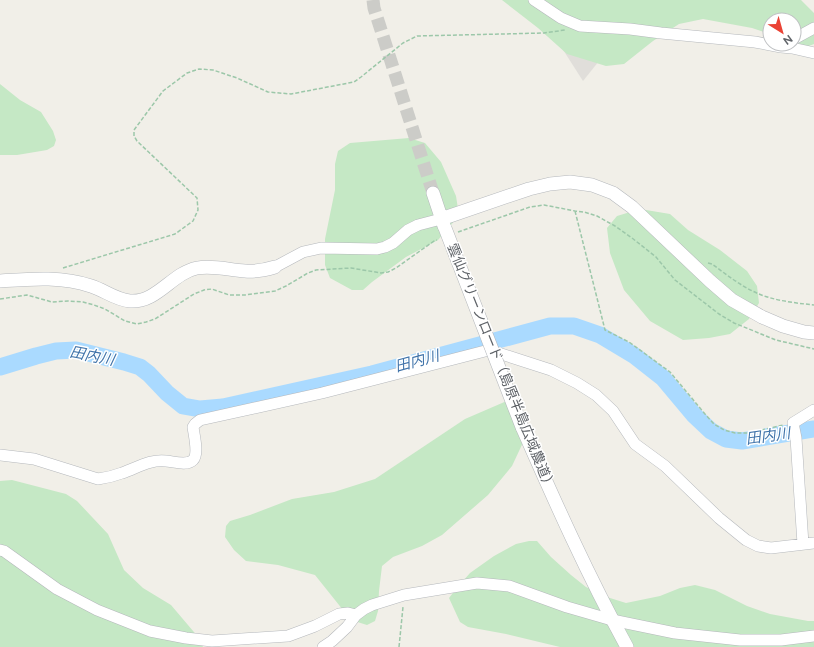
<svg xmlns="http://www.w3.org/2000/svg" width="814" height="647" viewBox="0 0 814 647" font-family="Figtree,'Noto Sans JP',sans-serif">
	<style>
		.industrial { fill: #e0deda }
		.green { fill: #c5e8c5 }
		.lines { fill: none; stroke-linecap: round; stroke-linejoin: round }
		.river { stroke: #aadaff; stroke-width: 17 }
		.tertiary-tunnel { stroke: #ccccc8; stroke-width: 13; stroke-dasharray: 13 6; stroke-linecap: butt }
		.minor-casing { stroke: #b5b8bc; stroke-width: 12 }
		.tertiary-casing { stroke: #b5b8bc; stroke-width: 14 }
		.path { stroke: #9cc7a9; stroke-width: 1.5; stroke-dasharray: 4 2; stroke-linecap: butt }
		.minor { stroke: #fff; stroke-width: 11 }
		.tertiary { stroke: #fff; stroke-width: 13 }
		.tertiary-bridge-casing { stroke: #b5b8bc; stroke-width: 14; stroke-linecap: butt }
		.tertiary-bridge { stroke: #fff; stroke-width: 13 }
		.labels { text-anchor: middle; dominant-baseline: central; stroke-width: 3; stroke-linejoin: round; paint-order: stroke }
		.street-label { font-size: 14px; fill: #5f6368; stroke: #fff }
		.water-label { font-size: 15px; font-style: italic; fill: #4174aa; stroke: #fff }
	</style>
	<rect width="100%" height="100%" fill="#f1efe8"/>
	<!-- industrial -->
	<path class="industrial" d="M560 45 603 56 583 81Z"/>
	<!-- green -->
	<path class="green" d="M502 0H801L814 13V44L806 47 794 41V20H770V34L752 28 703 19 679 24 653 41 624 64 606 66 567 54 538 28Z
		M0 84 20 100 41 112 53 131 56 140 54 146 47 150 17 155H0Z
		M409 138 425 143 441 162 456 196 459 215 451 225 438 240 406 257 372 282 363 290H352L330 278 325 265V239L335 190V164L338 151 350 143Z
		M640 209 670 214 688 230 720 250 747 271 757 286 759 303 749 319 730 334 709 338 683 340 650 321 624 290 610 253 607 228 617 216Z
		M509 400 527 434 512 466 488 495 442 535 422 546 393 557 382 566 379 591 378 611 375 621 367 625 351 620 315 575 278 565 246 561 234 550 225 537 226 526 230 521 250 515 292 499 334 492 375 479 465 419Z
		M12 480 66 494 77 501 108 534 124 570 143 588 171 605 199 638 203 647H0V481Z
		M529 541H537L551 557 571 575 586 587 610 598 626 603 660 596 680 588 695 585 715 590 747 606 770 614 808 621H814V647H560L506 634 468 627 460 622 449 598 456 589 470 573 494 556 516 544Z"/>
	<g class="lines">
		<!-- river -->
		<path class="river" d="M0 367 36 356 56 351 76 350 124 362 140 367 149 374 167 393 183 406 200 409 223 407 372 374 550 326H574L600 335 635 356 663 378 694 415 711 431 726 439 742 441 814 429"/>
		<!-- tertiary-tunnel -->
		<path class="tertiary-tunnel" d="M373 0 374 8 433 193"/>
		<defs>
			<path id="minor" d="M534 0 561 18 580 26 630 29 661 33 755 42 781 47 792 48 814 53
				M794 39 814 28
				M275 267 303 252 321 248 377 249 385 247 393 243 408 230 418 225 441 219
				M0 455 34 459 98 479C106 478 114 476 122 473 137 468 150 459 166 461 175 462 187 466 193 460 199 454 194 435 193 427L195 424 200 420 322 393 489 350 551 370 577 383 596 395 613 411 635 444 665 466 719 518 746 540 758 546 771 548 814 543
				M803 544 796 438 793 423 814 410
				M0 550 4 551 57 589 97 610 150 631 186 638 212 641 288 636 315 626 339 614 348 613 356 615
				M323 647 332 641 347 627 356 615 364 609 372 605 404 595 477 583 509 586 567 607 612 620 675 633 740 640H781L814 636"/>
			<path id="tertiary" d="M433 193 444 226
				M441 219 529 189 550 184 570 182 592 185 613 193 632 207 710 281 732 300 762 317 783 326 804 332 814 333
				M0 281C30 279 61 276 91 286 104 290 116 300 130 301 157 303 172 273 197 268 213 265 229 270 245 271 256 272 265 270 275 267
				M522 427C555 502 588 576 627 647"/>
		</defs>
		<!-- minor casing -->
		<use href="#minor" class="minor-casing"/>
		<!-- tertiary casing -->
		<use href="#tertiary" class="tertiary-casing"/>
		<!-- path -->
		<path class="path" d="M575 211 596 294 605 330 629 342 670 372 705 414 714 424 724 430 735 433H749L783 425
			M458 232 530 207 544 205 575 211 584 212 597 216 615 226 632 238 656 257 675 280 719 314 734 323 776 340 814 349
			M708 263 712 264C727 275 742 287 759 294 776 301 796 303 814 305
			M63 268 175 234 193 221 198 210 197 198 137 141 134 136V130L163 91 187 73 199 69 213 70 237 78 268 92 291 94 354 82 361 77 403 43 417 36 544 33 565 30
			M0 299 27 295 52 302 68 301 83 302 94 305 105 309 125 321 137 324 146 322 155 319 194 294 204 290 212 289 229 295H245L275 291 286 286 308 273 316 270 351 268 381 273 388 272 396 268 434 241 437 240
			M399 647 403 607"/>
		<!-- minor -->
		<use href="#minor" class="minor"/>
		<!-- tertiary -->
		<use href="#tertiary" class="tertiary"/>
		<defs>
			<path id="tertiary-bridge" d="M445 228 522 427"/>
		</defs>
		<!-- tertiary-bridge casing -->
		<use href="#tertiary-bridge" class="tertiary-bridge-casing"/>
		<!-- tertiary-bridge -->
		<use href="#tertiary-bridge" class="tertiary-bridge"/>
	</g>
	<g class="labels">
		<!-- street labels -->
		<g class="street-label">
			<text transform="translate(501 367) rotate(68)">雲仙グリーンロード（島原半島広域農道）</text>
		</g>
		<!-- water labels -->
		<g class="water-label">
			<text transform="translate(92 356) rotate(11)">田内川</text>
			<text transform="translate(417 361) rotate(-15)">田内川</text>
			<text transform="translate(768 436) rotate(-8)">田内川</text>
		</g>
	</g>
	<!-- north arrow -->
	<g transform="translate(782 32) rotate(143)"><circle r="19" fill="#ffffff" stroke="#bfc1c3"/>
	<path d="M0-3L7 15L0 10L-7 15Z" fill="#ea4335"/>
	<text y="-6" font-size="11" font-weight="bold" text-anchor="middle" fill="#5f6368">N</text>
	</g>
</svg>
